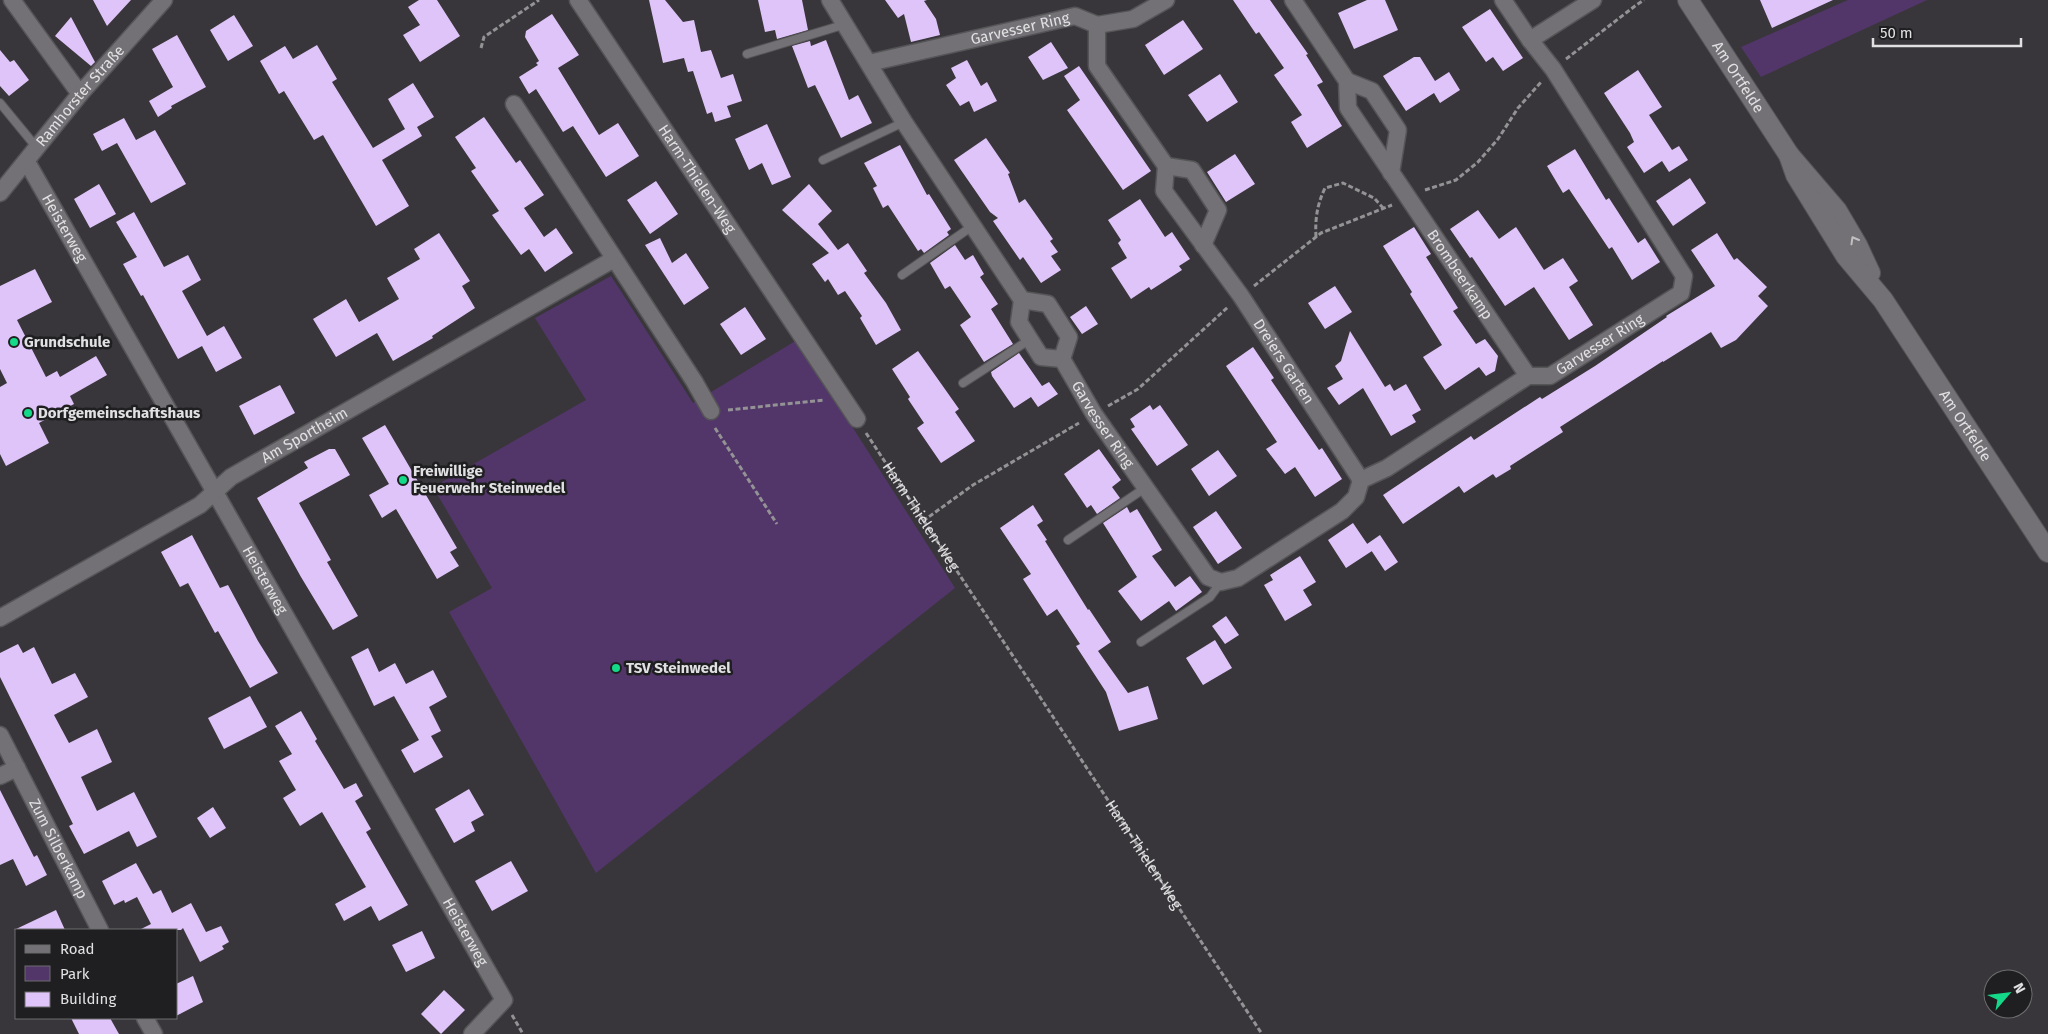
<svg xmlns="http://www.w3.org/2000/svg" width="2048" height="1034" viewBox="0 0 2048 1034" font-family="'Fira Sans',sans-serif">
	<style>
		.green { fill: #523669 }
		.building { fill: #dfc4f9 }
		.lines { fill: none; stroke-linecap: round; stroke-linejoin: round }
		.service-casing { stroke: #555457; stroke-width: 10 }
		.minor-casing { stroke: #555457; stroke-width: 19 }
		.tertiary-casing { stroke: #555457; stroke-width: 22 }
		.path { stroke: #939295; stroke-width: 3; stroke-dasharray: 5 2.5; stroke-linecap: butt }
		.service { stroke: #737175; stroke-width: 8 }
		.minor { stroke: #737175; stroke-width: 16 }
		.tertiary { stroke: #737175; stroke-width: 20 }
		.oneway { stroke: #c0bfc1 }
		.poi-dot { fill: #14d989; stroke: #1f1e20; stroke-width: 2 }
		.labels { text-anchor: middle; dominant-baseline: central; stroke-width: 5; stroke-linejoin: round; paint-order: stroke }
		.street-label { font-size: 15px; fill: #e1e0e2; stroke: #1f1e20 }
		.poi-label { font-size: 15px; font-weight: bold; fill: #e1e0e2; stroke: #1f1e20; text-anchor: start }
	</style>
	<rect width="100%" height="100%" fill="#38363a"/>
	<!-- green -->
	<path class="green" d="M1848 0H1927L1761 77 1741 47Z
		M611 276 693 403 797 340 955 588 596 873 449 612 492 588 433 487 586 400 535 318Z"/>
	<!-- building -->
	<path class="building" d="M93 0H131L107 26Z
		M419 0H437L460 36 420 62 403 35 420 25 408 7Z
		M649 0H665L683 22 694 20 701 52 711 50 721 78 733 74 742 101 727 106 731 117 715 122 712 112 707 114 693 71 688 72 684 58 663 63Z
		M758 0H802L808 30 777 39 775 30 765 32Z
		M885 0H927L924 1 936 19 940 35 911 42 904 14 898 18Z
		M1233 0H1270L1308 54 1306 55 1323 82 1317 85 1342 126 1307 148 1291 122 1302 115 1274 75 1284 68 1259 32 1256 34Z
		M1367 0H1385L1398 30 1354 49 1338 13Z
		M1760 0H1833L1772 28Z
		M1490 9 1523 58 1503 71 1493 57 1486 62 1462 27Z
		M552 14 579 55 558 68 599 135 618 123 639 156 606 177 573 126 563 132 536 89 529 94 519 77 538 65 536 63 539 61 525 37 526 31Z
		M234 15 253 46 228 61 210 30Z
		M71 17 95 62 91 66 55 36Z
		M1183 20 1203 49 1164 75 1145 45Z
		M177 35 206 87 171 106 172 108 158 117 149 101 173 87 152 49Z
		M826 40 849 100 858 95 872 123 841 138 815 85 808 88 792 46 810 41 811 46Z
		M1051 42 1068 68 1043 80 1028 57Z
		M317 45 337 79 332 82 373 148 405 129 388 99 413 83 434 117 417 127 422 136 382 160 409 206 376 226 323 135 314 140 284 91 279 94 260 61 285 46 293 59Z
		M0 50 10 62 14 60 29 80 9 96 0 86Z
		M1414 57H1420L1435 81 1449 72 1460 90 1440 103 1434 93 1406 111 1383 76Z
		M967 60 981 86 987 82 997 101 974 112 969 101 960 106 946 85 956 78 951 68Z
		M1079 66 1151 171 1123 190 1067 110 1080 100 1064 76Z
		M1638 70 1662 107 1649 115 1672 150 1679 146 1688 160 1669 172 1662 161 1644 173 1627 147 1634 142 1630 133 1604 93Z
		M1220 74 1238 102 1207 122 1188 95Z
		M484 117 516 163 520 160 544 195 524 208 544 237 556 228 573 253 545 272 529 249 521 255 492 215 499 211 471 171 476 168 455 137Z
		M124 118 136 140 155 130 186 184 151 203 117 143 102 151 93 134Z
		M767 124 791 177 772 185 762 163 749 170 735 139Z
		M986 138 1010 173 1008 174 1019 203 1025 199 1053 239 1050 241 1058 252 1051 256 1061 270 1041 283 1023 257 1020 260 993 221 998 218 990 212 954 160Z
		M900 145 927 195 929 194 951 229 947 232 949 235 924 253 921 249 918 251 888 205 883 208 873 188 877 186 864 163Z
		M1575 149 1606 200 1609 198 1638 243 1645 238 1660 262 1632 280 1612 247 1609 249 1569 189 1563 193 1547 166Z
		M1235 154 1255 184 1226 202 1207 172Z
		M1690 178 1706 203 1673 226 1656 201Z
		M656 181 678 214 650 234 627 200Z
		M99 184 116 214 90 228 74 199Z
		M809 184 832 211 818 224 838 250 848 243 867 271 864 273 886 303 901 330 876 345 860 318 862 316 845 291 838 295 828 279 825 282 812 264 829 253 782 210Z
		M1140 199 1165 237 1172 232 1190 259 1179 266 1182 270 1151 290 1149 287 1131 299 1111 268 1127 258 1118 243 1121 240 1108 220Z
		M1478 210 1499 239 1516 227 1544 270 1563 258 1578 281 1569 287 1593 325 1569 340 1534 287 1505 306 1472 257 1470 258 1450 229Z
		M134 212 164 267 188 255 201 280 182 291 207 336 224 326 242 358 216 372 202 346 178 359 143 295 141 296 123 264 137 257 116 222Z
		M1414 227 1431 254 1426 257 1458 308 1453 311 1476 344 1485 339 1498 356 1495 371 1486 376 1479 367 1445 390 1423 357 1442 345 1410 294 1412 292 1383 246Z
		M439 233 470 281 462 286 475 308 432 336 433 338 393 361 377 333 336 357 313 319 346 299 359 322 399 299 387 278 420 259 414 249Z
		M1717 233 1734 260 1737 258 1767 287 1758 296 1768 306 1736 340 1721 348 1711 332 1663 362V361L1560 427 1563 432 1510 466 1511 469 1496 478 1493 474 1464 493 1459 486 1403 524 1383 495 1471 436 1474 440 1540 397 1542 399 1595 366 1667 317 1666 316 1715 286 1691 250Z
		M660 238 672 263 686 253 709 288 684 305 645 245Z
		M955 245 965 260 973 255 984 274 980 277 998 304 991 309 1013 344 984 362 960 325 971 317 950 286 945 289 930 263Z
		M35 269 52 302 17 320 46 377 57 371 60 377 96 356 107 375 70 396 74 404 39 423 49 443 6 466 0 454V387L7 383 0 369V286Z
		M1335 286 1352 312 1325 329 1308 303Z
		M1086 306 1098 324 1082 334 1070 317Z
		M745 307 766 339 741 355 720 324Z
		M1350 331 1385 387 1390 384 1394 391 1406 384 1421 410 1412 415 1416 422 1391 436 1363 388 1339 405 1327 388 1343 379 1335 366 1341 361Z
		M1253 347 1274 378 1271 380 1319 450 1322 448 1342 479 1315 497 1295 467 1285 474 1266 449 1277 442 1226 366Z
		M918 351 959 409 955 412 975 441 941 463 917 428 924 423 908 399 910 397 892 369Z
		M1019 353 1042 386 1049 382 1058 394 1038 407 1031 397 1014 408 992 376 991 372Z
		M280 385 295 413 254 435 239 406Z
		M1150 405 1153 410 1160 405 1188 445 1157 466 1131 429 1135 427 1130 419Z
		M385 425 457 548 450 552 459 566 437 579 396 509 382 518 369 495 389 484 362 438Z
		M329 449H335L350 475 299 503 331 560 327 562 358 616 333 630 301 577 257 498 308 468 304 462Z
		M1099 449 1121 480 1112 487 1120 498 1097 514 1091 505 1087 508 1064 474Z
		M1218 450 1237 476 1209 496 1191 469Z
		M1033 505 1043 521 1037 525 1047 540 1045 541 1088 610 1089 609 1111 642 1098 651 1128 693 1148 686 1158 719 1119 731 1106 692 1076 646 1080 644 1057 609 1047 616 1023 579 1031 574 1000 528Z
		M1127 507 1130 513 1137 509 1162 550 1152 556 1175 587 1190 576 1202 592 1176 611 1169 601 1141 621 1118 591 1137 577 1103 523Z
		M1216 511 1242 548 1218 564 1193 527Z
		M1353 523 1372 551 1346 568 1328 540Z
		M192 535 220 588 228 585 258 641 278 673 250 688 218 631 215 633 188 583 180 587 161 552Z
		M1380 535 1398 562 1385 571 1367 544Z
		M1300 556 1316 582 1303 590 1312 605 1285 621 1264 585 1273 580 1270 575Z
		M1226 616 1239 635 1225 644 1212 626Z
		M1215 640 1232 668 1203 685 1186 658Z
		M18 644 23 653 34 647 52 684 75 673 88 697 54 715 69 743 97 729 112 762 81 777 97 811 134 792 157 837 137 847 129 831 84 854 69 826 73 824 0 677V653Z
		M368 648 379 672 395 663 406 684 433 670 447 697 429 707 441 731 431 736 443 757 414 773 401 750 419 740 394 696 374 706 351 657Z
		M250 696 267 727 224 749 208 718Z
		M301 711 317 739 315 741 344 789 356 783 363 796 355 801 371 829 366 832 408 905 379 921 371 906 344 921 335 904 366 887 322 812 300 826 283 798 296 790 279 761 292 754 275 726Z
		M469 789 484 815 471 822 475 831 454 843 435 809Z
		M0 790 34 857 37 855 47 875 26 886 13 859 0 865Z
		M213 807 226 828 210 838 197 818Z
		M511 861 528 891 492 911 475 881Z
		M136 863 153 894 161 890 172 913 191 903 206 932 221 926 229 942 222 946 224 949 200 962 183 928 181 930H139L151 924 137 897 125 903 124 900 114 905 102 881Z
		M56 910 65 930H14Z
		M422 931 435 958 406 972 392 945Z
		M193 976 203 1002 176 1016V984Z
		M444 990 465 1010 441 1034 421 1014Z
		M71 1018H110L119 1034H79Z"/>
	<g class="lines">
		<defs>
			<path id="service" d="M747 54 846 24
				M0 103 37 148
				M823 160 904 122
				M902 275 974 225
				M963 383 1029 340
				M1068 540 1145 488
				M1141 642 1210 597 1221 582"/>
			<g id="minor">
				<path d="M12 0 80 94"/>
				<path id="s2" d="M578 0 857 419"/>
				<path id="s3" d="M830 0 904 122 1022 300 1019 322 1041 357 1062 359 1094 414 1208 577 1221 582 1238 578 1342 511 1356 497 1361 480 1387 468 1528 376H1550L1681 293 1684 276 1553 69 1530 40 1503 0"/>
				<path id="s4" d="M1293 0 1347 81 1348 108 1528 376"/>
				<path id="s5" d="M1097 25V66L1166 166 1164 191 1241 296 1361 480"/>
				<path d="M1530 40 1593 0"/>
				<path id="s6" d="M869 63 1075 16 1097 25 1133 19 1166 0"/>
				<path d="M1347 81 1372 91 1398 130 1391 173"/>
				<path d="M514 104 694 381 711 411"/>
				<path id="s7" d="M27 162 504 1000 472 1034"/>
				<path d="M1166 166 1192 170 1218 210 1203 245"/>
				<path id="s8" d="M0 193 80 94 164 0"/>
				<path d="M1022 300 1048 304 1069 337 1062 359"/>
				<path id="s9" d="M0 618 200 505 231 477 614 259"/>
				<path id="s10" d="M0 735 100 930"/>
				<path d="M0 776 17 768"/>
				<path d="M145 1018 154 1034"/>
			</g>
			<g id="tertiary">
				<path id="s11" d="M1688 0 1789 155 1837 211 1857 245 1870 273"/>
				<path id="s12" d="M1789 155 1796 175 1846 256 1883 300 2048 552"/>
			</g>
		</defs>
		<!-- service casing -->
		<use href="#service" class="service-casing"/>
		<!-- minor casing -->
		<use href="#minor" class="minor-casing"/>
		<!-- tertiary casing -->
		<use href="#tertiary" class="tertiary-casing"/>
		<!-- path -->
		<g class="path">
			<path d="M481 48 484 37 539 0"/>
			<path d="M1566 59 1635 6 1644 0"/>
			<path d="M1425 190 1456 180 1478 162 1498 139 1518 108 1542 81"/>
			<path d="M1316 237C1315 219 1317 205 1325 188L1343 183 1374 198 1384 209"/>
			<path d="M1254 286 1321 233 1392 205"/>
			<path d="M1108 406 1138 389 1228 307"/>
			<path d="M728 410 824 400"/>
			<path d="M715 428 777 524"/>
			<path id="s1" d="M866 433 1262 1034"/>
			<path d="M923 521 973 485 1079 423"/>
			<path d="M512 1015 523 1034"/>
		</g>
		<!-- service -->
		<use href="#service" class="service"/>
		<!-- minor -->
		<use href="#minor" class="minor"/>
		<!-- tertiary -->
		<use href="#tertiary" class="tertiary"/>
	</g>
	<!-- one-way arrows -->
	<defs><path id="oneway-chevron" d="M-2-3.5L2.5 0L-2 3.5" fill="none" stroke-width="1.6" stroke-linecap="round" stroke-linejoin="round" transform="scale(1.25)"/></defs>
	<use class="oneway" href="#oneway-chevron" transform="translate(1854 240) rotate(-120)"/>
	<!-- markers -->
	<g class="poi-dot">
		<circle cx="14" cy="342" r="5"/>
		<circle cx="28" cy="413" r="5"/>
		<circle cx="403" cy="480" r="5"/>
		<circle cx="616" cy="668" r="5"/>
	</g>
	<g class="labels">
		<!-- street labels -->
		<g class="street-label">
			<text stroke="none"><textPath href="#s6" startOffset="155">Garvesser Ring</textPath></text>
			<text stroke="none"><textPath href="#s11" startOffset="92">Am Ortfelde</textPath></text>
			<text stroke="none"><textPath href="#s8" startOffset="126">Ramhorster Straße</textPath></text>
			<text stroke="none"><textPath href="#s2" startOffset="215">Harm-Thielen-Weg</textPath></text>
			<text stroke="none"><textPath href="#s7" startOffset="76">Heisterweg</textPath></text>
			<text stroke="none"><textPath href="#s4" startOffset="325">Brombeerkamp</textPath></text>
			<text stroke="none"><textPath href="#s3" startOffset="1174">Garvesser Ring</textPath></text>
			<text stroke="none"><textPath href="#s5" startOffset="396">Dreiers Garten</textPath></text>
			<text stroke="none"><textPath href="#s3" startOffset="518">Garvesser Ring</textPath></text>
			<text stroke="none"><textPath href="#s12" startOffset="324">Am Ortfelde</textPath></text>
			<text stroke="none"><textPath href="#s9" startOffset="356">Am Sportheim</textPath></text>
			<text stroke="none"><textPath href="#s1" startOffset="100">Harm-Thielen-Weg</textPath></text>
			<text stroke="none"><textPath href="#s7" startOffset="481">Heisterweg</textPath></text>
			<text stroke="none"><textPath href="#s10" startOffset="128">Zum Silberkamp</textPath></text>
			<text stroke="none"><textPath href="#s1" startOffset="505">Harm-Thielen-Weg</textPath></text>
			<text stroke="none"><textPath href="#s7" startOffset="886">Heisterweg</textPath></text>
		</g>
		<!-- poi labels -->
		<g class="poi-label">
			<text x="24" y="342">Grundschule</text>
			<text x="38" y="413">Dorfgemeinschaftshaus</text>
			<text x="413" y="471">Freiwillige<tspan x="413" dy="17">Feuerwehr Steinwedel</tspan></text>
			<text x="626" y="668">TSV Steinwedel</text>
		</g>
	</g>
	<!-- legend -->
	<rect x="15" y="929" width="162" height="90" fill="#1f1e20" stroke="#6d6c6e"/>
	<rect x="25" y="945" width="25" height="8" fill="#737175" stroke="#6d6c6e"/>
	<text x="60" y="954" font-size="15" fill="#e1e0e2">Road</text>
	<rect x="25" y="966" width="25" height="15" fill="#523669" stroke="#6d6c6e"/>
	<text x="60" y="979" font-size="15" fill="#e1e0e2">Park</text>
	<rect x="25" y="992" width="25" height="15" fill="#dfc4f9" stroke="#6d6c6e"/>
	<text x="60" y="1004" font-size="15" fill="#e1e0e2">Building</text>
	<!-- north arrow -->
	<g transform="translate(2008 994) rotate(62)"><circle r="24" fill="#1f1e20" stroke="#6d6c6e"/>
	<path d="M0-4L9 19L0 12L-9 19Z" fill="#14d989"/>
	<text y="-8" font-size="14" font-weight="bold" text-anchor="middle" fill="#e1e0e2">N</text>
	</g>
	<!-- scale -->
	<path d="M1873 38v8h148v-8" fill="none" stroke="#e1e0e2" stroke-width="2.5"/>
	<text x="1880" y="38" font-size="15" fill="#e1e0e2" stroke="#1f1e20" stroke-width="4" paint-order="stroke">50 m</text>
</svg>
